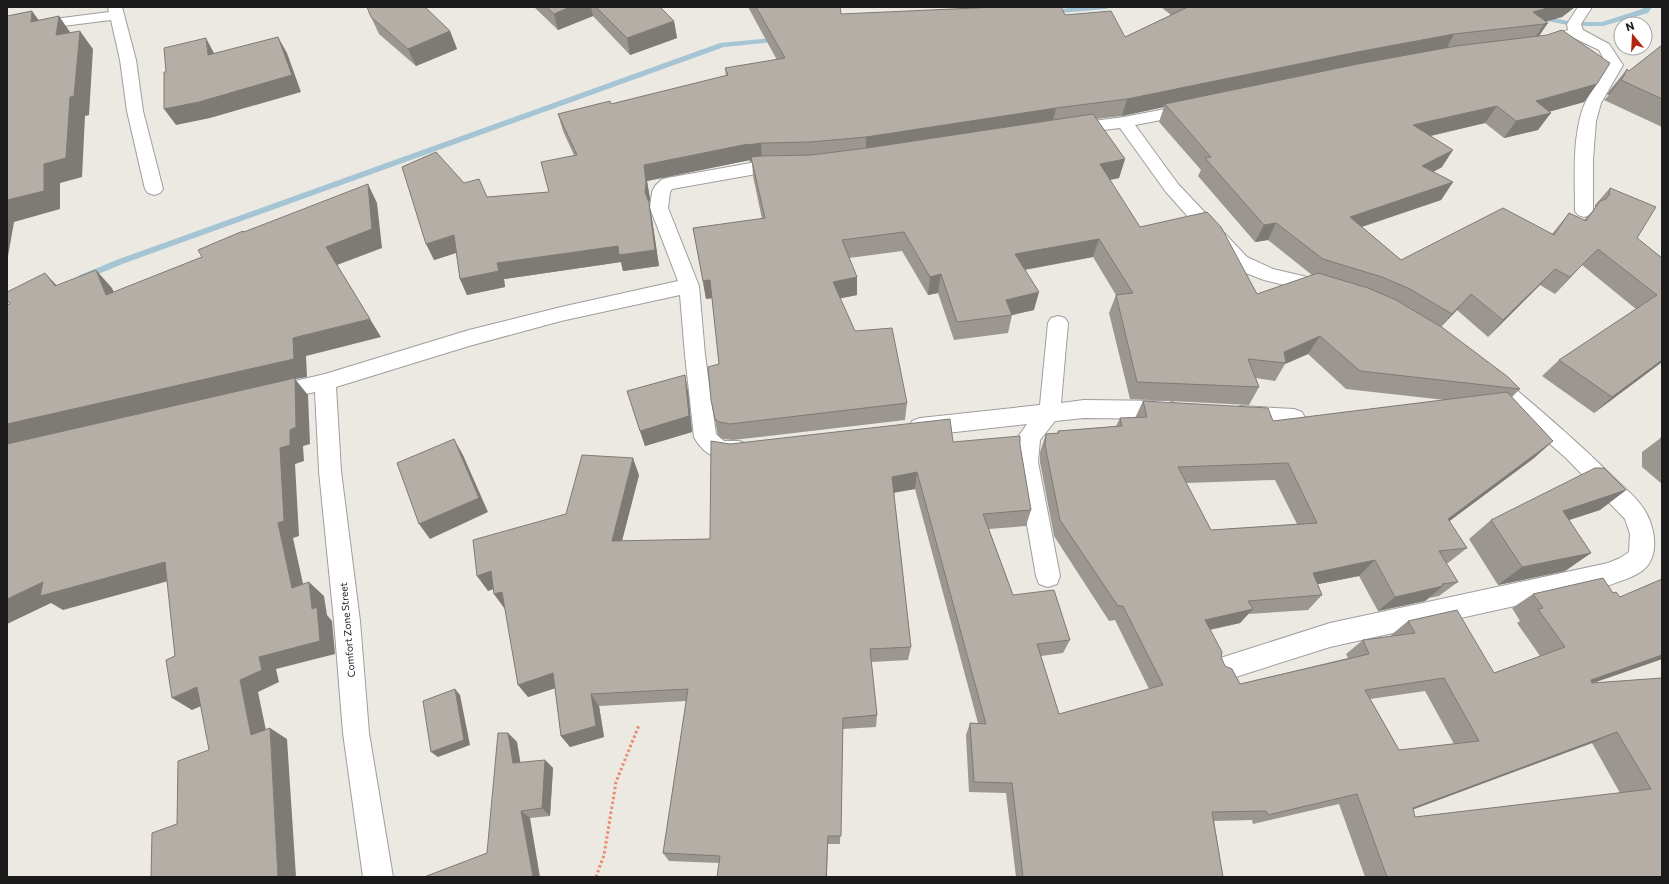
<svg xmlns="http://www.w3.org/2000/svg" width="1669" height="884" viewBox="0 0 1669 884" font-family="Commissioner,sans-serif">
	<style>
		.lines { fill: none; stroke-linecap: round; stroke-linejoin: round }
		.stream { fill: #a5c5d5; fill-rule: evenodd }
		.minor-casing { stroke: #9e9e9e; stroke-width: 2 }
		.path { stroke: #ea8b73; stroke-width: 3; stroke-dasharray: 2.5 2.5; stroke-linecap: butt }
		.minor { fill: #fff; fill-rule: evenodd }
		.wall { fill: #9b9690; fill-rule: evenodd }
		.shaded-wall { fill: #7e7a75 }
		.building { fill: #b4aea7; stroke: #7e7a75; fill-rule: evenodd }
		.labels { text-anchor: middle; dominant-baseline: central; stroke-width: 3.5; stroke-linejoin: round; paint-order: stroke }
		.street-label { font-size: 10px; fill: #1a1a1a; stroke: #fff }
	</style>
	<rect width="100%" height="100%" fill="#ebe9e1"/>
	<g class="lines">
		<!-- stream -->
		<path class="stream" d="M1081 7H1110L1106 9 1049 14 1045 12 1049 10Z
			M1644 7H1652L1648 13 1603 26H1574L1536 19 1532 17 1536 15 1574 22H1602L1642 9Z
			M781 37H784V41L724 47 125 263 86 279H80L78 277 80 275 119 259 720 43Z"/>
		<defs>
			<path id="minor" d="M108 7H122L136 60 143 111 163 189 160 193 154 195 148 193 145 189 127 111 120 60 111 20 7 33V25L109 12Z
				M1578 7H1592L1581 24 1583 30 1609 44 1623 65 1601 103 1596 121 1593 159V211L1590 215 1584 217 1578 215 1575 211C1575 177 1572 140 1583 108 1589 92 1601 80 1607 65L1599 50 1574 38 1541 49 1536 47 1533 44 1536 41 1568 30 1567 24Z
				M1191 104 1197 105 1199 109 1197 113 1135 125 1178 184 1247 257 1273 269 1333 283 1336 288 1333 293 1326 295 1264 280 1243 272 1233 267 1166 192 1120 128 1071 134 1065 133 1063 129 1065 125 1071 124 1124 117Z
				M783 160 789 162 792 166 789 170 762 173 672 189 670 192 668 208 699 286 705 355 716 434 724 441H739L747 444 750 450 747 456C725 464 705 458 694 437L685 355 680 295 561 321 469 346 336 387 341 471 360 621 369 733 393 877H363L343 733 334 621 319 471 315 392 272 402 265 400 261 394 265 388 325 374 469 330 561 307 678 281 650 208 652 192 655 186 661 180 667 178 762 161Z
				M1058 316 1065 318 1068 323 1061 403 1084 400 1169 401 1177 404 1180 410 1177 416 1169 419 1084 418 1055 421 1040 440 1038 462 1060 576 1057 584 1048 587 1039 584 1036 576 1016 462 1018 437 1027 424 920 436 912 433 909 427 912 421 920 418 1040 405 1048 323 1051 318Z
				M1494 375 1501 377C1539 409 1576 440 1611 475 1621 485 1633 494 1641 505 1653 520 1660 548 1648 565 1640 576 1622 580 1610 585L1330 647 1223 681 1214 678 1210 669 1214 660 1330 623 1608 563 1620 558 1629 552 1630 534 1625 519 1566 458 1487 389 1484 383 1487 377Z
				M1241 406 1294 409 1302 412 1305 418 1302 424 1294 427 1241 424 1233 421 1230 415 1233 409Z"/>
		</defs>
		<!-- minor casing -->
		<use href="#minor" class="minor-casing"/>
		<!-- path -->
		<path class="path" d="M596 877 604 855 616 782 639 725"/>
		<!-- minor -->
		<use href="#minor" class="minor"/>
	</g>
	<!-- wall -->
	<path class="wall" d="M534 7H660L674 21 677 38 630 55 593 16 558 30Z
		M748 7H840L841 14 1065 15 1125 37 1171 15 1161 7H1575L1562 17 1547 21 1539 36 1597 84 1584 102 1550 111 1538 130 1504 138 1485 123 1431 136 1442 167 1433 172 1453 182 1441 200 1362 227 1401 260 1552 234 1569 213 1584 220 1595 208V205L1610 188 1637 238 1662 258V362L1594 413 1542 376 1559 360 1636 309 1582 265 1555 294 1540 285 1488 337 1457 310 1441 327 1520 389 1512 397 1553 441 1534 458 1449 521 1467 548 1448 563H1446L1458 582 1439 596 1429 598 1425 601 1378 611 1359 576 1317 584 1322 595 1308 610 1248 614 1240 623 1210 630 1225 666 1240 684 1348 658 1346 654 1363 640 1391 636V635L1408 621 1494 673 1540 656 1517 623 1520 621 1512 608 1533 594 1613 593 1620 597 1662 579V659L1593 683 1662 678V877H1365L1339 804 1253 824 1252 820 1214 821 1223 877H1016L1006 793 969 792 966 735 970 723H978L915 489 894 493 911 647 908 660 871 662 877 715 876 727 843 729 840 844H828L719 863 669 861 663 853 686 701 599 706 604 737 570 747 561 736 555 688 528 697 505 609 494 594 493 589 488 591 566 514 639 475 622 541 710 539 730 444 953 442 1020 445 1031 510 1026 526 989 529 1013 595 1070 640 1063 653 1041 656 1059 714 1149 689 1115 620 1109 621 1054 536 1040 462V452L1046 434H1057L1058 431 1116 426 1120 418H1135L1143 401 1273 421 1445 400 1346 389 1308 354 1285 364 1275 381 1256 378 1259 387 1249 405 1130 399 1109 313 1116 295 1093 257 1025 270 1034 310 1012 315 1008 333 954 340 938 293 928 295 902 251 849 258 857 295 840 298 855 331 907 403 905 420 733 440 722 439 718 436 711 400 719 364 712 298 706 299 693 228 762 219 753 176 752 161 750 162V160L647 181 650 199 649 203 652 219 659 266 623 271 621 262 504 279 505 287 467 295 460 279 456 253 434 260 464 183 487 197 549 192 574 155 563 131 558 114 611 104 726 76 725 68 777 60ZM1164 107 1159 122 1201 170 1198 176 1255 242 1268 240 1312 275 1257 294 1140 227 1110 180 1119 178 1125 159 1096 119 1122 116ZM1275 480 1297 524 1211 530 1186 483ZM1425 691 1454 744 1399 750 1370 699ZM1592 743 1620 793 1415 817 1413 809Z
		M371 17 450 31 457 49 416 66 379 34Z
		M1662 45V127L1604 100 1609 95H1607L1610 90 1627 69 1629 71Z
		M627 391H688L692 432 645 446Z
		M1662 437V484L1642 467V452Z
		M1626 490 1600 510 1569 520 1591 553 1565 571 1498 585 1469 539 1491 520Z
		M508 733 517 742 520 763 545 760 553 768 550 816 530 818 487 853Z"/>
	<!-- shaded-wall -->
	<path class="shaded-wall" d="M570 7H591L593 16 558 30 554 14Z
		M1551 7H1575L1562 17 1531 26 1533 12Z
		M32 11 46 30 31 22Z
		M59 16 72 35H56Z
		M674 21 677 38 630 55 627 38Z
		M1548 23 1537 39 1533 41 1544 24Z
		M80 31 93 49 89 115 85 116 82 177 60 183V209L14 222 7 262V200L44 164 70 97Z
		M450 31 457 49 416 66 408 49Z
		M1454 34 1445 51 1165 104 1164 107 1122 116 1127 99 1357 52Z
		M278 37 287 53 301 92 210 118 176 125 164 109Z
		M206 38 215 55H208Z
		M1625 74 1609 95H1607L1624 75Z
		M1597 84 1584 102 1524 119 1536 101Z
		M1497 106 1485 123 1403 142 1413 125Z
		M1056 108 1052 125 866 154V137Z
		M1551 113 1538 130 1504 138 1516 121Z
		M761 143 762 160 751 157 752 161 750 162 748 145Z
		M748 144 750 160 647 181 650 199 649 203 652 219 659 266 623 271 621 262 504 279 505 287 467 295 460 279 497 263 645 192 644 165Z
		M1453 150 1442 167 1411 184 1422 166Z
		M1125 159 1119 178 1094 183 1100 164Z
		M1453 182 1441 200 1340 234 1350 217Z
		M368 184 377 203 382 248 337 265 381 337 306 356 307 377 295 379 308 395 310 444 303 446 304 461 295 464 299 536 293 538 307 602 7 446V424L293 338 326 247Z
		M1276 223 1268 240 1255 242 1264 225Z
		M454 235 462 251 434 260 426 244Z
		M1099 239 1093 257 1011 272 1015 254Z
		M1598 249 1582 265 1555 294 1570 277Z
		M1555 269 1540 285 1488 337 1503 320Z
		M96 270 112 288 123 313 106 295Z
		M45 273 62 291 55 286Z
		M941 274 938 293 928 295 930 277Z
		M857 277V295L833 300V282Z
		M710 280 713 298 706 299 703 281Z
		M1039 292 1034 310 1012 315 1006 300Z
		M1471 294 1457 310 1438 330 1452 314Z
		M1320 336 1308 354 1285 364 1286 363 1284 352Z
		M1662 360V362L1594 413 1612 397Z
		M685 375 688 391 692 432 645 446 640 431Z
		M454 439 463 455 488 512 430 539 419 524Z
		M1553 441 1534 458 1431 535 1448 519Z
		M633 458 639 475 618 556 612 541Z
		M917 472 915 489 890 493 892 477Z
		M1626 490 1600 510 1538 530 1563 511Z
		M1591 553 1565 571 1498 585 1522 567Z
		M1375 560 1359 576 1299 588 1313 573Z
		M165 562 183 577 63 610 51 603 7 624V599L43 582Z
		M491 571 501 586 488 591 477 576Z
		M309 582 324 596 327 615 332 621 335 654 276 669 279 682 258 692 269 745 251 735 240 680 259 657 312 609Z
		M1443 586 1425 601 1378 611 1395 597Z
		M502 592 512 607 505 609 494 594Z
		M1253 609 1240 623 1193 633 1205 620Z
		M1662 655V659L1567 692 1591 680Z
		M553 673 562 686 528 697 518 685Z
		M197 687 217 699 192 710 172 698Z
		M455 689 460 695 470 745 438 757 431 752Z
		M591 694 599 706 604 737 570 747 561 736Z
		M270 728 287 739 296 877H278Z
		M1617 732 1592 743 1393 817 1413 808Z
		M508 733 517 742 522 772 513 763Z
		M545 760 553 768 550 816 542 808Z
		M521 811 530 818 540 877H533Z
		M828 836 827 877H826Z"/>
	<!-- building -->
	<path class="building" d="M367 7H425L450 31 408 49 371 17Z
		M547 7H570L554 14Z
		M596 7H660L674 21 627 38Z
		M756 7H840L841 14 997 7H1061L1065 15 1111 11 1125 37 1186 8 1185 7H1551L1533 12 1548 23 1544 24 1454 34 1357 52 1127 99 1056 108 866 137 810 142 761 143 748 145V144L644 165 646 183 645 192 649 203 655 250 619 255 618 246 497 263 499 271 460 279 454 235 426 244 402 167 436 152 464 183 479 179 487 197 549 192 541 162 577 155 558 114 610 101 611 104 728 75 725 68 785 58Z
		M32 11 31 22 59 16 56 35 80 31 74 96 70 97 66 158 44 164V191L7 200V16Z
		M1562 30 1610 63 1597 84 1536 101 1551 113 1516 121 1497 106 1413 125 1453 150 1422 166 1453 182 1350 217 1401 260 1503 208 1554 235 1569 213 1586 221 1600 201 1606 199 1609 195 1610 188 1656 207 1637 238 1662 258V360L1612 397 1559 360 1657 295 1598 249 1570 277 1555 269 1503 320 1471 294 1452 314 1410 289 1382 277 1323 259 1276 223 1264 225 1205 158 1211 157 1165 104 1358 64 1456 46 1547 35Z
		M278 37 292 75 199 102 164 109V72H166L164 48 206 38 208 55Z
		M1662 45V99L1621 80 1625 74 1624 75 1627 69 1629 71Z
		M1093 114 1125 159 1100 164 1140 227 1207 212 1221 227 1257 294 1318 273 1368 288 1396 300 1443 328 1508 377 1520 389 1360 371 1320 336 1284 352 1286 363 1248 359 1259 387 1137 382 1116 295 1133 293 1099 239 1015 254 1039 292 1006 300 1012 315 957 322 941 274 930 277 904 232 842 240 857 277 833 282 855 331 892 328 907 403 730 424 719 422 715 419 711 400 708 367 719 364 710 280 703 281 693 228 765 218 751 157 761 156 811 155 867 148Z
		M368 184 372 229 326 247 370 319 293 338 294 359 7 424V305L10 304 7 300V292L45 273 55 286 96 270 106 295 202 257 198 250 243 231 244 232Z
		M685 375 689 416 640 431 627 391Z
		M295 378 296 427 290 430V445L280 448 284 521 278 523 292 588 309 582 312 609 317 607 320 641 259 657 262 670 240 680 251 735 270 728 278 877H151L152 833 177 824 178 761 209 750 197 687 172 698 166 660 175 656 165 562 40 596 43 582 7 599V444Z
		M1507 392 1553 441 1448 519 1467 548 1439 551 1458 582 1442 584 1443 586 1395 597 1375 560 1313 573 1322 595 1248 601 1253 609 1205 620 1222 652 1221 657 1225 666 1232 669 1240 684 1369 654 1363 640 1415 633 1408 621 1457 610 1494 673 1565 647 1538 609 1543 608 1533 594 1603 578 1613 593 1616 592 1620 597 1662 579V655L1591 680 1592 683 1662 678V877H1387L1357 794 1268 815 1266 811 1212 812 1223 877H1023L1012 783 974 782 970 723 986 724 917 472 892 477 911 647 870 649 877 715 843 718 841 836H828L826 877H717L720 856 663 853 688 689 591 694 596 726 561 736 553 673 518 685 502 592 494 594 491 571 477 576 473 540 566 514 582 455 633 458 612 541 710 539 711 441 730 444 950 419 953 442 1020 436V445L1031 510 983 514 1013 595 1054 590 1070 640 1037 644 1059 714 1163 685 1123 606H1118L1060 520 1045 445 1046 434 1059 433 1058 431 1122 426 1120 418 1147 417 1143 401 1268 408 1273 421ZM1288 463 1317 523 1211 530 1178 467ZM1444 678 1479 741 1399 750 1365 690ZM1617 732 1651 789 1415 817 1413 808Z
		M1661 437H1662V452Z
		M454 439 479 498 419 524 397 463Z
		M1595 468H1604L1626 490 1563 511 1591 553 1522 567 1491 520Z
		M455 689 464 740 431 752 423 701Z
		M498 733H508L513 763 545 760 542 808 521 811 533 877H424L487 853Z"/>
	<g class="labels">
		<!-- street labels -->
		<g class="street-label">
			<text transform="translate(347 630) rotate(-95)">Comfort Zone Street</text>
		</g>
	</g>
	<!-- border -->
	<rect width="1669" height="884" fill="none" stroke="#1a1a1a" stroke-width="16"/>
	<!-- north arrow -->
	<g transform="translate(1633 36) rotate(342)"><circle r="19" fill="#ffffff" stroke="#a3a3a3"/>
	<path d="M0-3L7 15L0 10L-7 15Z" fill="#b02415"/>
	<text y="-6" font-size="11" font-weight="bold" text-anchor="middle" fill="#1a1a1a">N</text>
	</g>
</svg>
